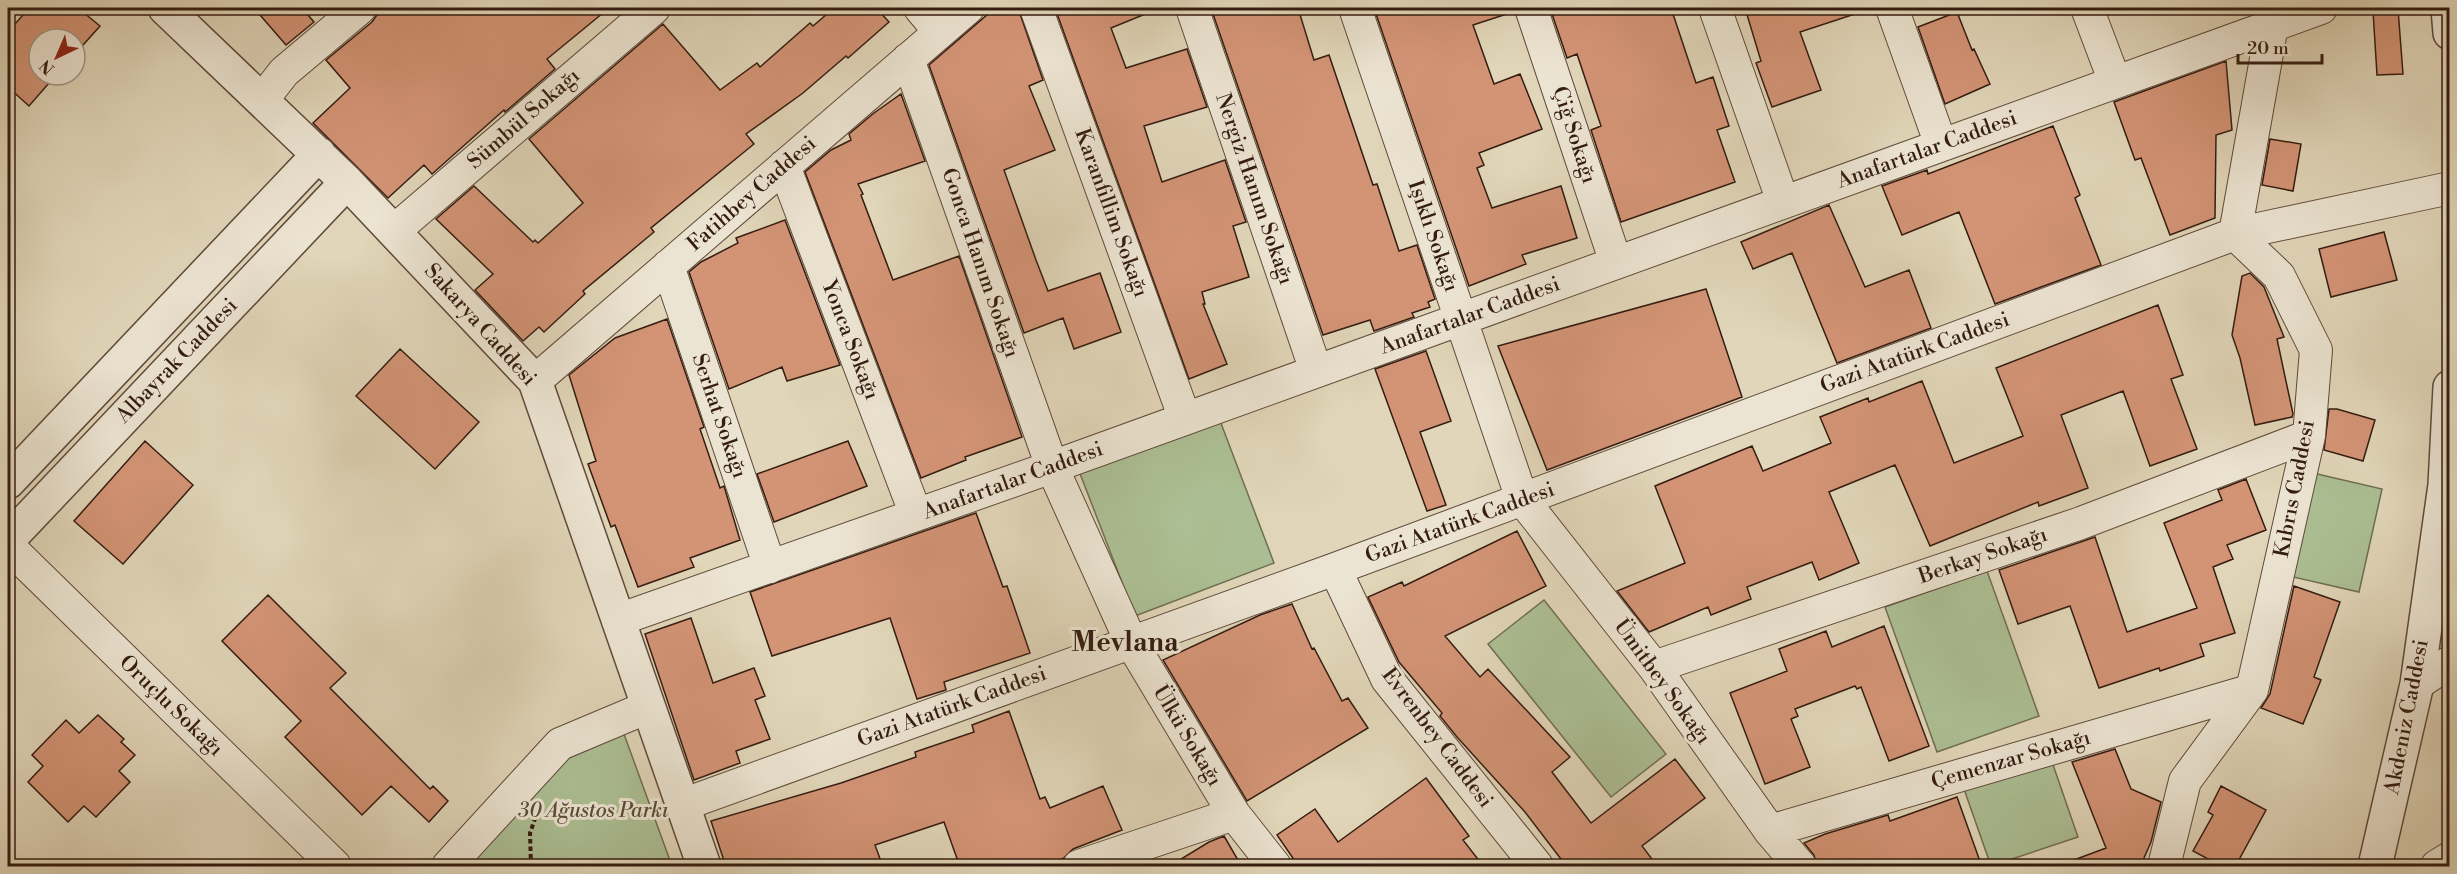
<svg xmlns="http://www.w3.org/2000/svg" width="2457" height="874" viewBox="0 0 2457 874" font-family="'Libre Bodoni',serif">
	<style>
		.green { fill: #acbf94; stroke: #706e52; stroke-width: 1.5 }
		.building { fill: #d39476; stroke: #341c11; stroke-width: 1.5 }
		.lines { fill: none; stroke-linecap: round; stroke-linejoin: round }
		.minor-casing { stroke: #5f4a3b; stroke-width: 34 }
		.tertiary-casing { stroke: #5f4a3b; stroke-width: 36 }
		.path { stroke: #341c11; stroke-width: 4; stroke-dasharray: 4.5 3; stroke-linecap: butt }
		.minor { stroke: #ece4d2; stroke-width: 32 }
		.tertiary { stroke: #ece4d2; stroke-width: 33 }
		.labels { text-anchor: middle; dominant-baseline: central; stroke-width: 6; stroke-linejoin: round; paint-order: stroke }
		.street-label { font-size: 21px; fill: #341c11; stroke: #ece4d2 }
		.park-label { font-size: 21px; font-style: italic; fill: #584d38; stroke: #ece4d2 }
		.district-label { font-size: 27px; font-weight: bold; fill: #341c11; stroke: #ece4d2 }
	</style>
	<rect width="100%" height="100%" fill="#e1d6b9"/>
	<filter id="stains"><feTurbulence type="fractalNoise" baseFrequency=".00333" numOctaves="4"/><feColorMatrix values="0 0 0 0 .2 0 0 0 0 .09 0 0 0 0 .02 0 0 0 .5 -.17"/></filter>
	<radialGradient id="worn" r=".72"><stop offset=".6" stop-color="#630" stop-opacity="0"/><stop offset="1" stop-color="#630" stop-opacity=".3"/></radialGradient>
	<!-- green -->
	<path class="green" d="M1219 418 1274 563 1135 616 1079 471Z
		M2313 473 2382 489 2359 592 2289 576Z
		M1987 571 2039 716 1937 752 1885 607Z
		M1544 600 1666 754 1611 797 1488 644Z
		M624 734 672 866H459L564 760Z
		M2051 759 2078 837 1991 866 1964 789Z"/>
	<!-- building -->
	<path class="building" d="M29 8H78L100 26 75 54V39H39V75H56L29 106 8 87V32Z
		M254 8H302L314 22 286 45Z
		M378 8H609L547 59 555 69 505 112 504 110 432 174 424 165 388 198 313 123 350 88 326 60 372 22 377 15Z
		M834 8H876L889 22 848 58 846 56 803 93 746 134 754 144 651 228 654 232 583 291 585 294 544 332 539 327 523 341 475 290 493 274 436 219 474 186 533 242 535 240 538 243 583 203 529 139 663 24 720 90 757 63 760 67 810 23 813 26Z
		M995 8H1018L1043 80 1029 86 1055 150 1004 170 1036 260 1048 291 1100 273 1121 332 1074 349 1063 318 1024 333 929 65Z
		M1055 8H1160L1111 28 1126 68 1187 49 1207 107 1144 126 1162 182 1225 160 1246 222 1233 226 1249 277 1202 292 1205 304H1203L1227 364 1189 379Z
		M1211 8H1298L1314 60 1329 55 1373 185 1377 184 1399 251 1417 245 1435 299 1428 302 1430 307 1412 313 1414 317 1374 331 1370 320 1323 335Z
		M1374 8H1512L1513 12 1473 25 1494 84 1520 74 1542 129 1479 153 1484 165 1477 168 1492 208 1561 186 1577 238 1522 255 1526 264 1469 286Z
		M1550 8H1671L1696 83 1713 77 1729 126 1717 130 1735 182 1621 222 1591 130 1601 126 1577 54 1567 58Z
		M1745 8H1860L1861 12 1800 32 1821 90 1772 107 1756 63 1761 61Z
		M2398 9 2403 74 2377 75 2373 11Z
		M1957 12 1972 50 1974 49 1990 84 1945 104 1918 27Z
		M2226 61 2232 130 2216 135 2215 218 2170 235 2141 158 2135 160 2114 102Z
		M901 94 925 161 858 184 863 194 861 195 893 280 959 256 1022 437 965 457 966 460 921 478 805 172 831 150 851 140 849 134 874 113Z
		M2053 126 2080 195 2075 198 2101 265 1995 304 1959 212 1902 235 1882 186 1927 170 1928 174Z
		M2270 139 2301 144 2293 191 2262 185Z
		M1829 205 1865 287 1909 270 1931 328 1837 363 1792 253 1753 269 1741 242Z
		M785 220 840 365 787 381 782 367 729 389 689 272 701 262 738 243 736 238Z
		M2384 232 2397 280 2331 297 2319 249Z
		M2250 273 2264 287 2284 337 2277 339 2293 414 2292 417 2255 425 2240 358 2232 335 2242 276Z
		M1706 289 1742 397 1547 470 1498 346Z
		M2158 305 2183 375 2171 379 2197 449 2150 466 2123 391 2061 415 2088 488 2039 506 2038 502 1930 546 1895 465 1829 492 1859 563 1819 580 1812 562 1747 587 1751 599 1711 615 1708 607 1649 632 1617 591 1685 563 1655 486 1752 446 1763 471 1831 443 1820 417 1868 398 1869 402 1922 381 1954 463 2023 436 1996 368Z
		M667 319 704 427 700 429 720 488 724 486 740 540 690 558 694 567 638 587 615 525 611 527 588 464 596 461 569 375 615 338Z
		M400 349 479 422 435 469 356 396Z
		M1426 351 1451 421 1420 432 1446 505 1427 511 1375 369Z
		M2329 409H2337L2375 420 2363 461 2324 450Z
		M145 441 193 485 123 564 74 521Z
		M848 441 867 486 774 522 757 474Z
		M2246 479 2266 530 2227 545 2233 559 2213 567 2235 633 2200 644 2204 656 2160 671 2159 668 2099 688 2070 606 2018 624 1999 570 2095 537 2127 632 2197 608 2164 523 2222 500 2218 490Z
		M976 513 1003 587 1007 586 1030 653 944 682 946 690 917 699 890 618 772 656 750 592Z
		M1517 531 1546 586 1445 636 1480 677 1488 669 1570 757 1552 772 1591 823 1675 759 1705 798 1642 846 1658 867H1567L1525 812 1457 737 1440 716 1442 713 1399 662 1368 597 1402 582 1404 586Z
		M2294 586 2340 602 2314 677 2321 680 2303 724 2261 708 2270 694Z
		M268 595 346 673 330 688 430 789 433 786 448 801 429 822 391 786 362 815 285 737 301 721 222 641Z
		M1292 604 1312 649 1314 648 1342 701 1348 698 1368 728 1247 801 1163 660 1260 615Z
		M691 618 713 683 754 668 765 696 755 700 770 739 736 751 740 763 694 780 645 634Z
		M1884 626 1929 746 1889 761 1861 687 1857 689 1855 686 1795 709 1798 716 1791 719 1810 767 1765 784 1730 693 1787 671 1779 649 1826 631 1832 647Z
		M1009 711 1040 799 1045 797 1050 808 1103 786 1122 830 1073 849 1064 858 1041 867H960L944 822 875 845 883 867H726L711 821 841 783 916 757 915 752 974 732 972 725Z
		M98 715 124 739 121 742 135 755 119 771 130 782 96 817 84 806 68 822 28 782 43 766 32 755 66 720 79 733Z
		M2115 749 2131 789 2161 802 2151 842 2140 867H2063V864L2106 848 2072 762Z
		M1426 778 1469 836 1463 840 1484 867H1299L1277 835 1315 809 1338 842Z
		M2221 786 2266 810 2235 867H2223L2193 851 2213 815 2208 812Z
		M1957 797 1982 867H1817L1814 855 1804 843 1825 834 1888 815 1890 821Z
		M1224 836 1242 867H1168L1209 842Z"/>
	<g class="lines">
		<defs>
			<path id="minor" d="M920 8 940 32
				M1036 8 1185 419
				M1192 8 1316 371
				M1355 8 1522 499 1654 667 1770 831 1800 866
				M1531 8 1616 263
				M1715 8 1783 202
				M1892 8 1941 145
				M2087 8 2115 82
				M908 59 1052 467 1131 642 1234 814 1275 866
				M262 100 284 72 360 8
				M784 166 916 515
				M394 231 654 8
				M668 266 770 567
				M535 381 968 8
				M8 546 335 866
				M1335 569 1387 679 1537 866
				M618 620 1052 467 2321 8
				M1654 667 2081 523 2309 436
				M2417 684 2450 662
				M682 805 1335 569 2235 234 2450 188
				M1770 831 2252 690
				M448 866 560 744 648 707
				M1079 866 1234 814
				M2164 866 2185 781 2252 690 2309 436 2316 350 2279 276 2235 234 2272 25 2273 8
				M2437 866 2450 858"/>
			<path id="tertiary" d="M165 8 347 182 535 381 704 866
				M2448 8 2450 33
				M8 482 319 154
				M8 540 347 182
				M2375 866 2417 684 2445 485 2450 387"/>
		</defs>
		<!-- minor casing -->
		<use href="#minor" class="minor-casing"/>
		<!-- tertiary casing -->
		<use href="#tertiary" class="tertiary-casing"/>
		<!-- path -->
		<path class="path" d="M531 866 530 833 536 816"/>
		<!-- minor -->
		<use href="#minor" class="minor"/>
		<!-- tertiary -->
		<use href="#tertiary" class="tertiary"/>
	</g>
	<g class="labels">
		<!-- street labels -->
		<g class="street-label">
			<text transform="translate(524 119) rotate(-41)">Sümbül Sokağı</text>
			<text transform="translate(1574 135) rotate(72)">Çiğ Sokağı</text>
			<text transform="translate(1927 150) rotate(-20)">Anafartalar Caddesi</text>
			<text transform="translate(1254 189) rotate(71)">Nergiz Hanım Sokağı</text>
			<text transform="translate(752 194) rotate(-41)">Fatihbey Caddesi</text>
			<text transform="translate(1111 213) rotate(70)">Karanfillim Sokağı</text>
			<text transform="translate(1433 236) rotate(71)">Işıklı Sokağı</text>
			<text transform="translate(980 263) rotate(71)">Gonca Hanım Sokağı</text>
			<text transform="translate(1470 316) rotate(-20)">Anafartalar Caddesi</text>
			<text transform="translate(480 325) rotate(48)">Sakarya Caddesi</text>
			<text transform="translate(850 340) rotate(69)">Yonca Sokağı</text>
			<text transform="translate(1915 353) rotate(-20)">Gazi Atatürk Caddesi</text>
			<text transform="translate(177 361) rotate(-46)">Albayrak Caddesi</text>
			<text transform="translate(719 416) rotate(71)">Serhat Sokağı</text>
			<text transform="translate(1013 481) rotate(-20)">Anafartalar Caddesi</text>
			<text transform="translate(2295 489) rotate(-79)">Kıbrıs Caddesi</text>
			<text transform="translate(1460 523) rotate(-20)">Gazi Atatürk Caddesi</text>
			<text transform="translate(1983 556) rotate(-19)">Berkay Sokağı</text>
			<text transform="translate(1662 682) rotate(54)">Ümitbey Sokağı</text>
			<text transform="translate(171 706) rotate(44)">Oruçlu Sokağı</text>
			<text transform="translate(952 707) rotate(-20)">Gazi Atatürk Caddesi</text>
			<text transform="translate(2407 717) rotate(-79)">Akdeniz Caddesi</text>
			<text transform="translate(1187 736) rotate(59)">Ülkü Sokağı</text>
			<text transform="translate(1437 738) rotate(53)">Evrenbey Caddesi</text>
			<text transform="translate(2011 760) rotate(-16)">Çemenzar Sokağı</text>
		</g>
		<!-- park labels -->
		<g class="park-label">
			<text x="593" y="811">30 Ağustos Parkı</text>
		</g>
		<!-- district labels -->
		<g class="district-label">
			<text x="1125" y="643">Mevlana</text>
		</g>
	</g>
	<!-- margin -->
	<rect width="2457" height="874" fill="none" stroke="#e1d6b9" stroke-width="30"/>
	<rect x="9" y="9" width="2439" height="856" fill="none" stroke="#341c11" stroke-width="3"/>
	<rect x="15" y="15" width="2427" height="844" fill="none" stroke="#341c11" stroke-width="1.5"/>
	<!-- north arrow -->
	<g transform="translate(57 57) rotate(224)"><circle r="28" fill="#ece4d2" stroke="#a29485" stroke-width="1.5"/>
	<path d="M0-4.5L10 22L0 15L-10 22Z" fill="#8f2418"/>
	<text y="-9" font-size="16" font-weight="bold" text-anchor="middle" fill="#341c11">N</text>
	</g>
	<!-- scale -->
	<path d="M2238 54v9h84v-9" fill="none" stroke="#341c11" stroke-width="3"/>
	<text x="2247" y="54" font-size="18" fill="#341c11" stroke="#ece4d2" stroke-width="4.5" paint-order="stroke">20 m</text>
	<rect width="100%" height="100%" filter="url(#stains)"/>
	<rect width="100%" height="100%" fill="url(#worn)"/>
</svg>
